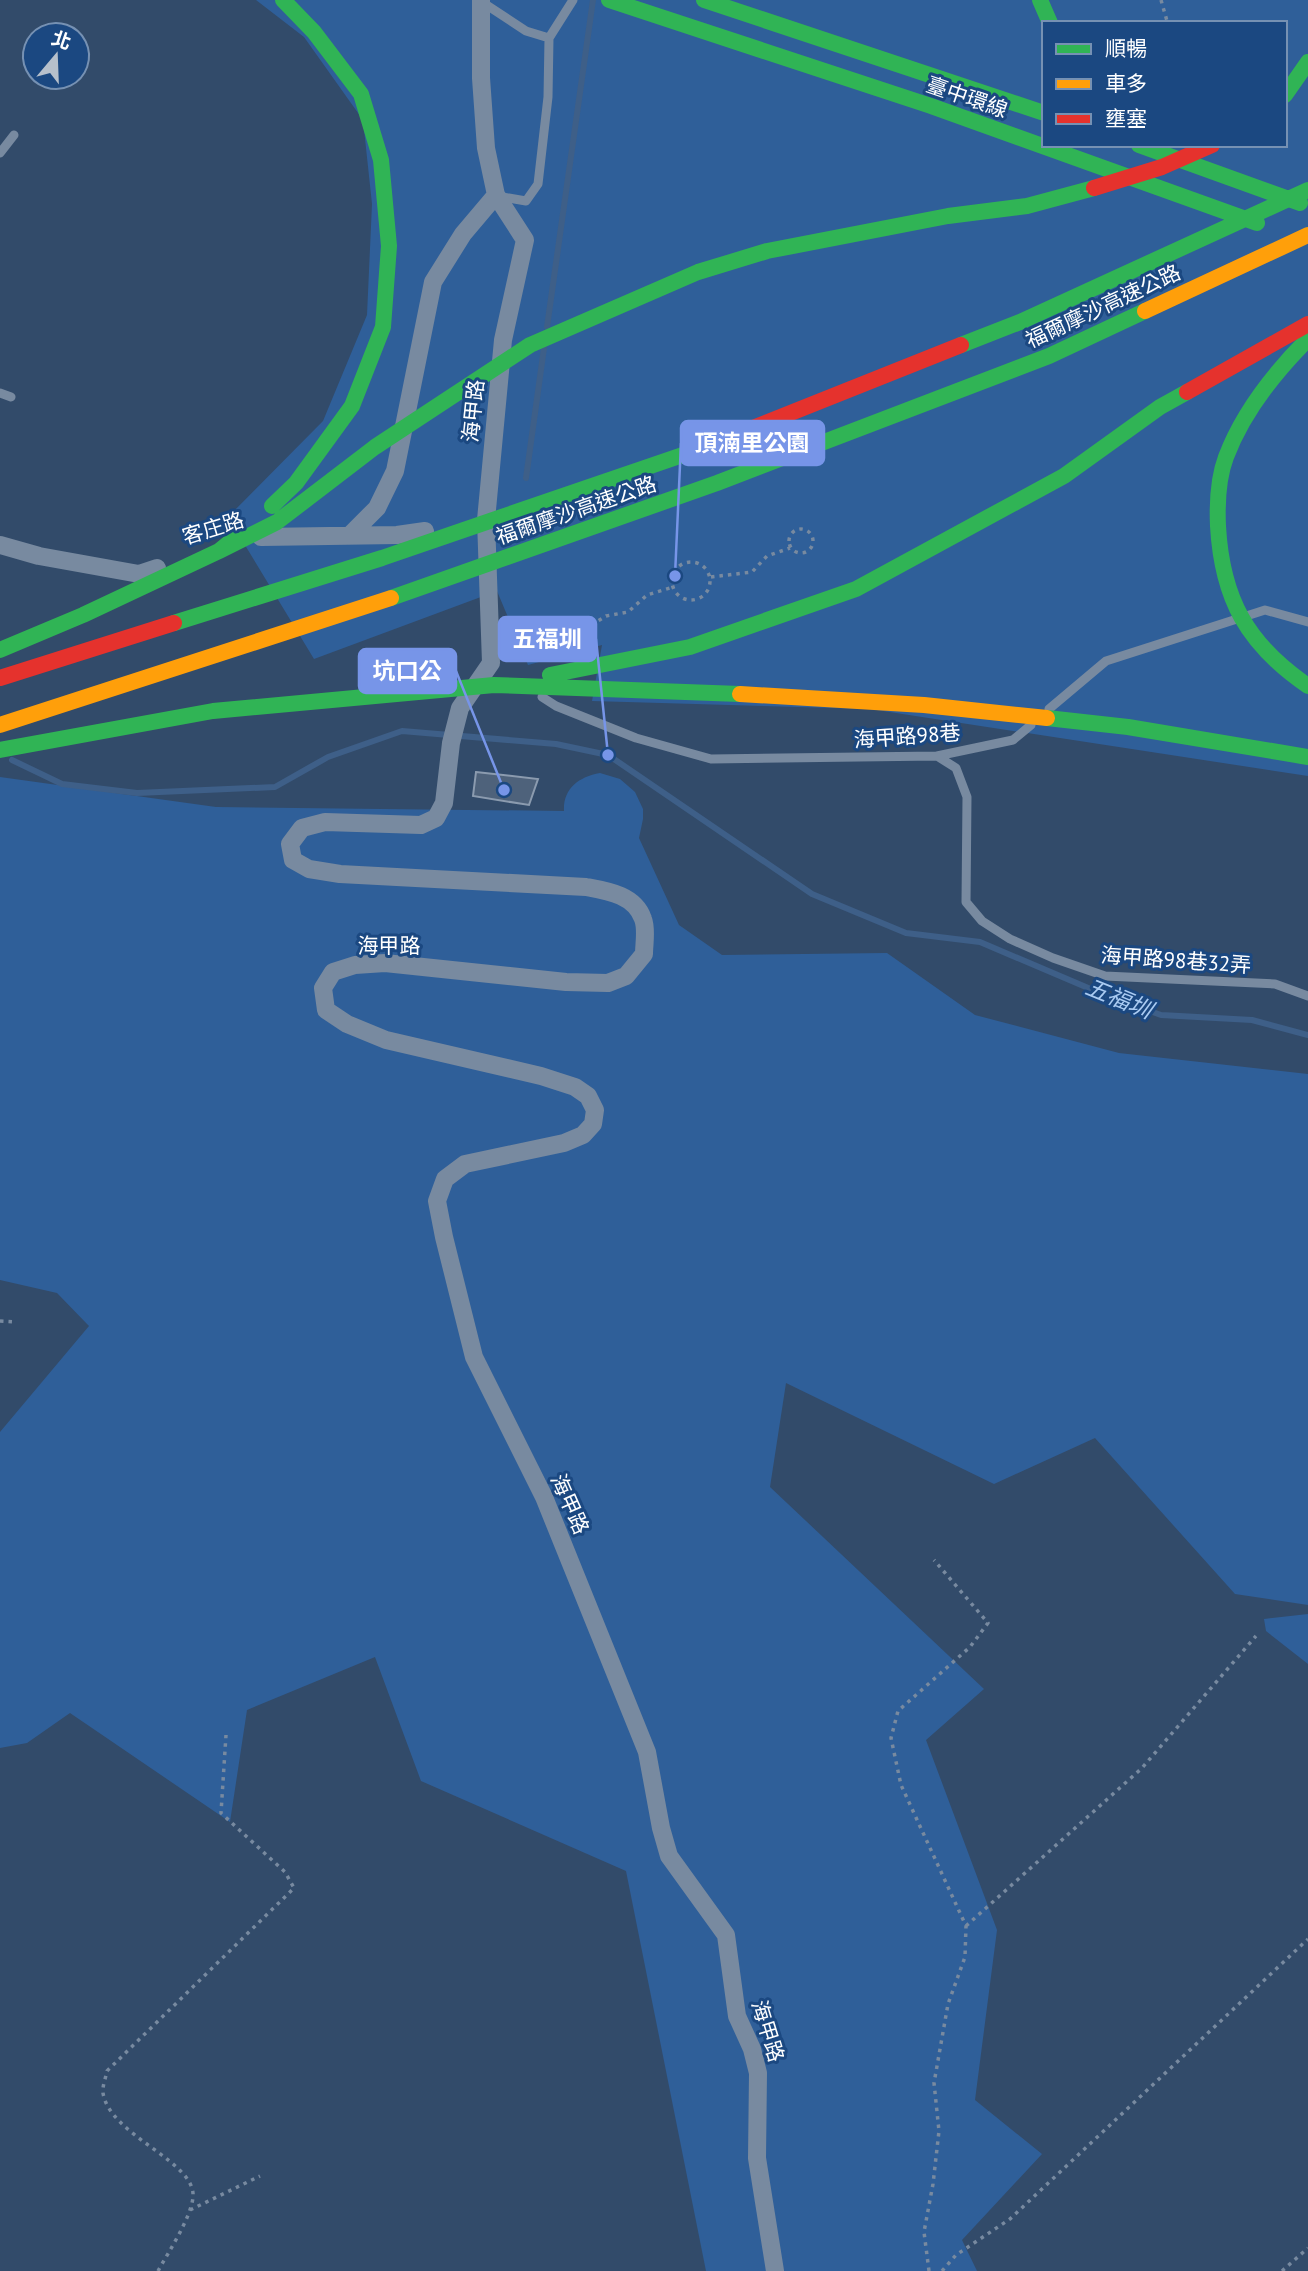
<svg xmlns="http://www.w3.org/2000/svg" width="1308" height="2271" viewBox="0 0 1308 2271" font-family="'PT Sans','Noto Sans TC',sans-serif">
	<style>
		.green { fill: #2f5f99; fill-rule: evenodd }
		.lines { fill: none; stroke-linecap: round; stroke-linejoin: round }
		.stream { stroke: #3e5f88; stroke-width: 6 }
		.building { fill: #4e627b; stroke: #8b9baf; stroke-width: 2 }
		.path { stroke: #788aa0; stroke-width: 3.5; stroke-dasharray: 3.5 5; stroke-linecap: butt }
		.lane { stroke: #788aa0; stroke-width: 9 }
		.street { stroke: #788aa0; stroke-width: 18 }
		.fast { stroke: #30b455; stroke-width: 16 }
		.slow { stroke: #ff9f0a; stroke-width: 16 }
		.jam { stroke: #e5322d; stroke-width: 16 }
		.labels { text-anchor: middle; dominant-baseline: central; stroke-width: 6; stroke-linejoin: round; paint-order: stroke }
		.street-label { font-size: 21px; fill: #fff; stroke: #1b4881 }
		.water-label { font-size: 23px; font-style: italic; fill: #aacbf2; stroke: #1b4881 }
		.leader { fill: none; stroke: #7795e8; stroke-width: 2.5 }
		.callout-dot { fill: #7795e8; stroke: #1b4881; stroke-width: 2.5 }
		.callout { fill: #7795e8; stroke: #7795e8; stroke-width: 2.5 }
		.callout-label { font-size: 23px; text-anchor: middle; font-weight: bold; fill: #fff }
	</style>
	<rect width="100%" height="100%" fill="#324b6a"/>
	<!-- green -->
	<path class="green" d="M256 0H1308V776L870 709 592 701 602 645 528 665 497 591 314 659 228 517 323 421 367 315 372 204 363 120 304 37ZM1044 23H1285V145H1044Z
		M600 773 620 779 635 792 643 809V819L639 838 679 925 722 955 887 953 975 1015 1119 1053 1308 1074V1605L1235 1594 1095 1438 994 1484 786 1383 770 1487 984 1689 926 1740 997 1930 975 2100 1042 2154 962 2240 977 2271H706L626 1871 421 1781 375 1657 247 1710 230 1822 70 1713 27 1743 0 1748V1432L89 1326 57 1293 0 1280V777L216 807 564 811C563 789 578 777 600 773Z
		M1308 1614V1664L1266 1631 1264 1619Z"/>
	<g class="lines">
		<!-- stream -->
		<path class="stream" d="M547 327 593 0
			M526 478 544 348
			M12 760 62 784 137 793 275 787 328 757 402 731 556 744 608 755 812 894 906 933 980 942 1100 993 1161 1015 1252 1020 1308 1035"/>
	</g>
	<!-- building -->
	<path class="building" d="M476 772 538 779 529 805 473 796Z"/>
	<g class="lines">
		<!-- path -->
		<path class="path" d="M1161 0 1167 21
			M789 541a12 12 0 1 1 24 0a12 12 0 1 1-24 0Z
			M672 581a19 19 0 1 1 38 0a19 19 0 1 1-38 0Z
			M711 577 752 572 767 556 790 548
			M507 633 590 626 606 616 628 612 647 595 673 587
			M0 1321 17 1322
			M966 1926 1142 1768 1256 1636
			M190 2210 260 2176
			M158 2271C169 2251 191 2218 193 2197 196 2161 110 2136 103 2093 102 2087 106 2077 107 2071L294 1888 285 1872 221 1813 226 1735
			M929 2271 924 2232 933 2184 939 2131 934 2083 948 2004 965 1957 966 1926 901 1785 891 1738 898 1711 970 1647 988 1623 934 1560
			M942 2271 956 2255 1010 2219 1308 1939
			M1282 2271 1308 2248"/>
		<!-- lane -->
		<path class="lane" d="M482 2 526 31 549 38
			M0 153 14 135
			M497 196 526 201 538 184 548 97 549 38 573 0
			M0 393 11 397
			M542 697 556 706 636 738 711 759 937 756 1013 740 1031 725
			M1049 709 1106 661 1265 610 1308 622
			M937 756 956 768 967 797 966 902 982 921 1010 939 1053 958 1105 976 1275 984 1308 996"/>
		<!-- street -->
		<path class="street" d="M481 0V78L486 148 496 195 525 240 503 340 486 520 491 663 460 708 451 743 444 803 436 818 421 825 325 822 302 828 290 844 293 860 309 869 340 874 586 887C608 891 635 895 643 919 647 929 644 944 644 954L626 976 608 983 566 982 385 963 355 965 333 972 323 988 326 1010 347 1024 386 1040 541 1076 575 1087 588 1096 595 1110 593 1124 583 1135 564 1143 465 1164 445 1179 437 1201 444 1237 474 1357 544 1497 647 1752 661 1828 669 1856 726 1935 737 2016 752 2049 758 2073 757 2158 775 2271
			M350 535 377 508 395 471 433 282 463 234 496 195
			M261 537 397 535 425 531
			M0 545 39 556 139 574 157 568"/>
		<!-- fast -->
		<path class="fast" d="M609 0 931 106 1257 223
			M704 0 1044 113
			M1040 0 1050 23
			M1285 95 1308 62
			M1139 145 1300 203
			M1308 339C1274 373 1243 412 1226 457 1218 478 1217 503 1218 526 1222 599 1247 644 1308 686
			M961 345 1020 322 1308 190
			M272 506 296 483 352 406 383 327 389 246 381 160 361 94 314 32 283 0
			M219 551 277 522 375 447 530 345 698 272 767 251 948 216 1027 206 1094 188
			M391 598 717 483 1049 356 1145 311
			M174 623 382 558 703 448 753 428
			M0 650 83 615 219 551 235 538
			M550 675 690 647 856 589 1064 476 1160 407 1187 392
			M1047 718 1128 727 1308 757
			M0 750 213 711 494 685 740 694"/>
		<!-- slow -->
		<path class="slow" d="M1145 311 1308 235
			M740 694 924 705 1047 718
			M0 725 391 598"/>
		<!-- jam -->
		<path class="jam" d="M1094 188 1162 167 1212 145
			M1187 392 1308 324
			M753 428 961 345
			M0 678 174 623"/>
	</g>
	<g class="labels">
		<!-- street labels -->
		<g class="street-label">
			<text transform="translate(967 97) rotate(19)">臺中環線</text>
			<text transform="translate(1103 306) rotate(-25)">福爾摩沙高速公路</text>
			<text transform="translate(473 411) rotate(-84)">海甲路</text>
			<text transform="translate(576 510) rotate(-19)">福爾摩沙高速公路</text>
			<text transform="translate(213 528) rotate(-17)">客庄路</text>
			<text transform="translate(907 736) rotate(-4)">海甲路98巷</text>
			<text x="389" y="945">海甲路</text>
			<text transform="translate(1176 960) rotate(4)">海甲路98巷32弄</text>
			<text transform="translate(570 1504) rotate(66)">海甲路</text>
			<text transform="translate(768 2031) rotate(73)">海甲路</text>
		</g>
		<!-- water labels -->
		<g class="water-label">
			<text transform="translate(1119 998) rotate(22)">五福圳</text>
		</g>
	</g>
	<!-- callouts -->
	<path class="leader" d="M675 576L681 443M608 755L596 639M504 790L456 671"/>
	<g class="callout-dot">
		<circle cx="675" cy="576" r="7"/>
		<circle cx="608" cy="755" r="7"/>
		<circle cx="504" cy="790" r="7"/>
	</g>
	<g class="callout">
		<rect x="681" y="421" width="143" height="44" rx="7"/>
		<rect x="499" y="617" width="97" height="44" rx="7"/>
		<rect x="359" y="649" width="97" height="44" rx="7"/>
	</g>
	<g class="callout-label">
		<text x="752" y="451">頂湳里公園</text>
		<text x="547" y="647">五福圳</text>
		<text x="407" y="679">坑口公</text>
	</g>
	<!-- legend -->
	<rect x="1042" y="21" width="245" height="126" fill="#1b4881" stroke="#7691b3" stroke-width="2"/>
	<rect x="1056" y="44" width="35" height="10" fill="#30b455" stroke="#7691b3" stroke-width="2"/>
	<text x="1105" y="56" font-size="21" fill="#ffffff">順暢</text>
	<rect x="1056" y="79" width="35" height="10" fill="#ff9f0a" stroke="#7691b3" stroke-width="2"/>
	<text x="1105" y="91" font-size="21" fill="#ffffff">車多</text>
	<rect x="1056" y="114" width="35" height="10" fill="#e5322d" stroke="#7691b3" stroke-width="2"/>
	<text x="1105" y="126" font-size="21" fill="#ffffff">壅塞</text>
	<!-- north arrow -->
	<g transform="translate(56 56) rotate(19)"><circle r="33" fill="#1b4881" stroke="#7691b3" stroke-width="2"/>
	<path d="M0-5L12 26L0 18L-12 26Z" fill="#b7c0cb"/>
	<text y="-10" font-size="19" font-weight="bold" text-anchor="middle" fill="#ffffff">北</text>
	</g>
</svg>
